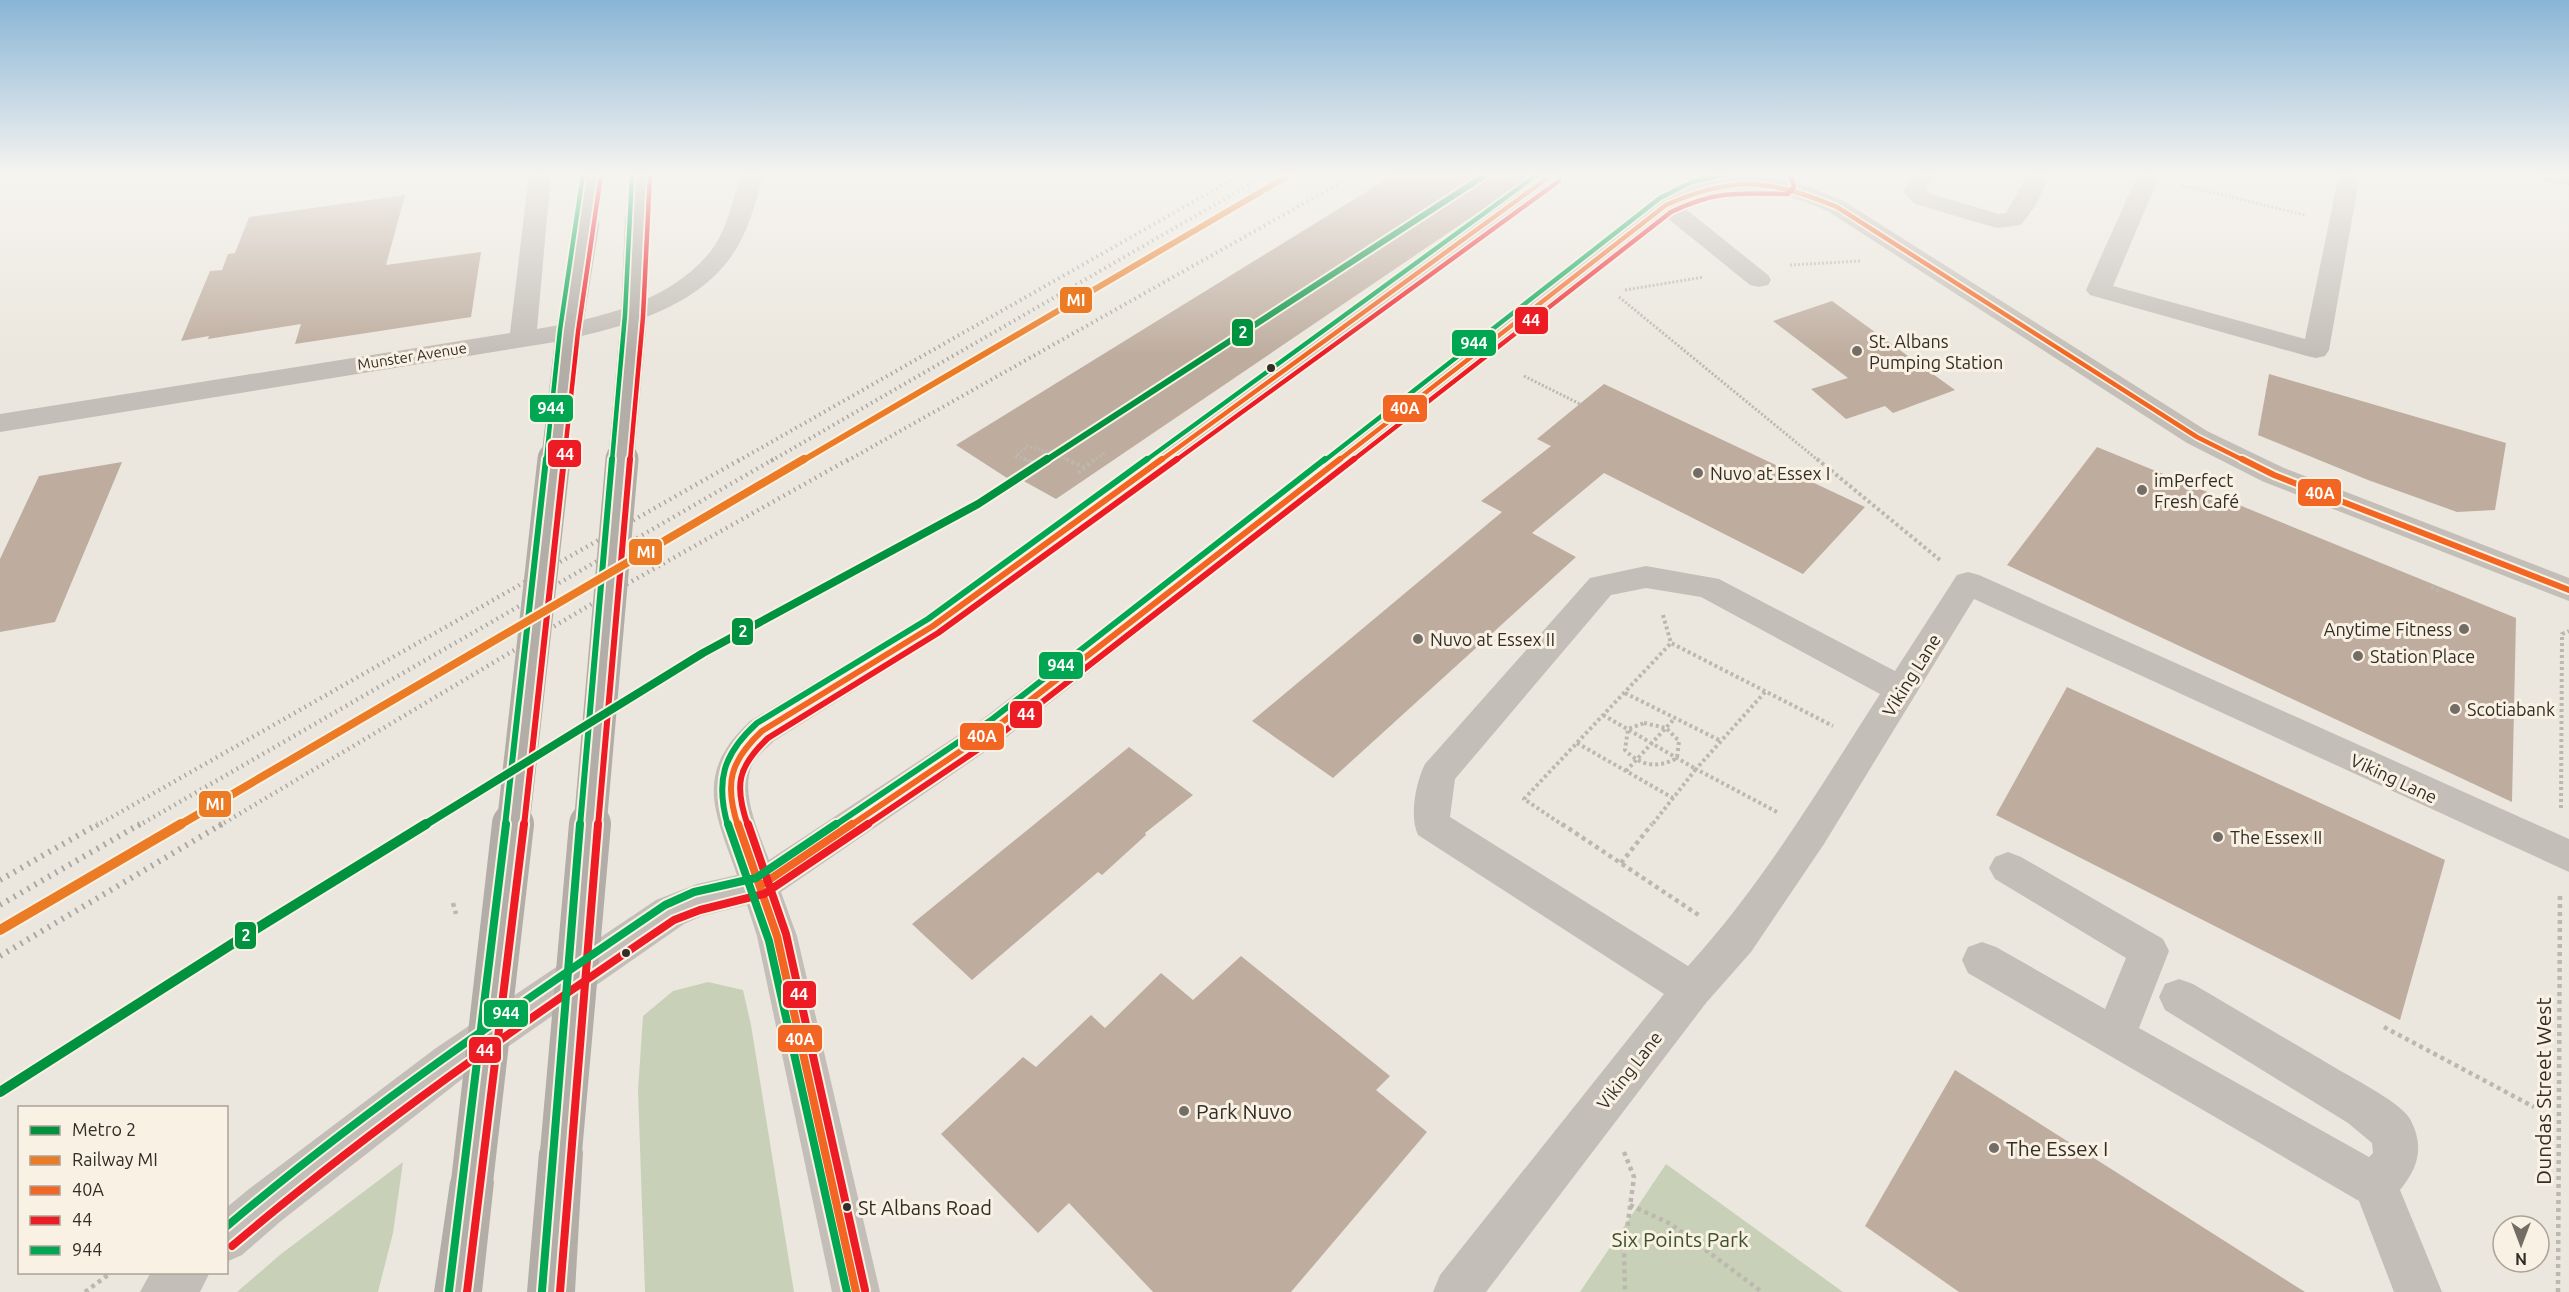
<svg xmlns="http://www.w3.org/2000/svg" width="2569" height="1292" viewBox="0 0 2569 1292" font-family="Ubuntu,sans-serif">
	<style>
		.green { fill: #c8d1b8 }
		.building { fill: #bead9f }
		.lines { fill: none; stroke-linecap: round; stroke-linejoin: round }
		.path-far2 { stroke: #bcb7af; stroke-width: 3; stroke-dasharray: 2 2; stroke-linecap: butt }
		.path-far1 { stroke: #bcb7af; stroke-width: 4; stroke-dasharray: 3 3; stroke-linecap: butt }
		.path { stroke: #bcb7af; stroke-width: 4.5; stroke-dasharray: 4 4; stroke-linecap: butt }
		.minor { fill: #c3beb7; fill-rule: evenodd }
		.major { fill: #b2ada6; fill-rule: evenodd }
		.rail-far2 { stroke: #aba7a2; stroke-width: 4; stroke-dasharray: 1.5 4; stroke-linecap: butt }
		.rail-far1 { stroke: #aba7a2; stroke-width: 4.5; stroke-dasharray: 1.5 4.5; stroke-linecap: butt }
		.rail { stroke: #aba7a2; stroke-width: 6; stroke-dasharray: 2 6; stroke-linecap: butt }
		.major-bridge-far2 { stroke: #b2ada6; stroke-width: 26 }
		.major-bridge-far1 { stroke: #b2ada6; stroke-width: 33 }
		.major-bridge { stroke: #b2ada6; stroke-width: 42 }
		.bus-1-far2-casing { stroke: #f9f2e4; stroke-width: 8 }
		.bus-1-far1-casing { stroke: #f9f2e4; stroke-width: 10 }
		.bus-1-casing { stroke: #f9f2e4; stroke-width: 12 }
		.bus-2-far2-casing { stroke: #f9f2e4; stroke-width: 8 }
		.bus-2-far1-casing { stroke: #f9f2e4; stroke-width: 10 }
		.bus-2-casing { stroke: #f9f2e4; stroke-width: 12 }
		.bus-3-far2-casing { stroke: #f9f2e4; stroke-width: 8 }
		.bus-3-far1-casing { stroke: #f9f2e4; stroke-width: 10 }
		.bus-3-casing { stroke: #f9f2e4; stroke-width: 12 }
		.bus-1-far2 { stroke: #f26522; stroke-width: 4.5 }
		.bus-1-far1 { stroke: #f26522; stroke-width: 6 }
		.bus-1 { stroke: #f26522; stroke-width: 8 }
		.bus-2-far2 { stroke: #ed1c24; stroke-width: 4.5 }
		.bus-2-far1 { stroke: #ed1c24; stroke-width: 6 }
		.bus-2 { stroke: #ed1c24; stroke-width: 8 }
		.bus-3-far2 { stroke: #00a651; stroke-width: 4.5 }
		.bus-3-far1 { stroke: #00a651; stroke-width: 6 }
		.bus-3 { stroke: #00a651; stroke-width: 8 }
		.rail-1-far2-casing { stroke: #f9f2e4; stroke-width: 10 }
		.rail-1-far1-casing { stroke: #f9f2e4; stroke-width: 12 }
		.rail-1-casing { stroke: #f9f2e4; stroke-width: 14 }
		.rail-1-far2 { stroke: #eb7b25; stroke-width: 6 }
		.rail-1-far1 { stroke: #eb7b25; stroke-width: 8 }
		.rail-1 { stroke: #eb7b25; stroke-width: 10 }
		.metro-1-far2-casing { stroke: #f9f2e4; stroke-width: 10 }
		.metro-1-far1-casing { stroke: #f9f2e4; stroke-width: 12 }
		.metro-1-casing { stroke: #f9f2e4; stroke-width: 14 }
		.metro-1-far2 { stroke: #00923f; stroke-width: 6 }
		.metro-1-far1 { stroke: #00923f; stroke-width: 8 }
		.metro-1 { stroke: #00923f; stroke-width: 10 }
		.poi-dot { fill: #746d66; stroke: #f9f2e4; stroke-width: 2 }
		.bus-dot { fill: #342c26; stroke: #f9f2e4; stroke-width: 2 }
		.labels { text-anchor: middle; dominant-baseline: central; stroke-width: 6; stroke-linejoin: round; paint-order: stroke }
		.far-street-label { font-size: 15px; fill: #342c26; stroke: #f9f2e4 }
		.poi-label { font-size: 18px; fill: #342c26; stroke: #f9f2e4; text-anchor: start }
		.street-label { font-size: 18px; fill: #342c26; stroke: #f9f2e4 }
		.near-bus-label { font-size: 20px; fill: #342c26; stroke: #f9f2e4; text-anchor: start }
		.near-street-label { font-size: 21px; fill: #342c26; stroke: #f9f2e4 }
		.near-poi-label { font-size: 21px; fill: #342c26; stroke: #f9f2e4; text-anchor: start }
		.near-park-label { font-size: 21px; fill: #3d522a; stroke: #f9f2e4 }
		.line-badge { stroke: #f9f2e4; stroke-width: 2 }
		.badge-label { font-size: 16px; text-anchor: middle; font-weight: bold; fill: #fff }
	</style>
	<rect width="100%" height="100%" fill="#ebe7de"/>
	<!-- green -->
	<path class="green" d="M708 982 743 990 751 1025 794 1292H645L638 1090 643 1016 673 991Z
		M403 1162 393 1233 378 1292H237L281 1254Z
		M1666 1164 1843 1292H1580Z"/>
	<!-- building -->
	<path class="building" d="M1395 174H1535L1056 499 1013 475 1007 478 956 445Z
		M405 195 386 265 481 252 471 317 295 344 301 324 208 339 209 336 181 341 210 271 222 270 228 254 235 253 249 217Z
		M1832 301 1955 390 1893 413 1885 406 1846 419 1811 389 1848 378 1773 321Z
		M2269 374 2506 443 2495 510 2457 512 2368 480 2258 435Z
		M1604 384 1865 507 1803 574 1604 473 1532 533 1576 557 1333 778 1252 721 1502 512 1481 501 1551 446 1537 439Z
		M2097 447 2516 618 2512 802 2007 565Z
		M122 462 55 622 0 632V559L39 476Z
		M2067 687 2445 860 2400 1020 1996 815Z
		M1129 747 1193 795 1145 833 1146 835 1102 875 1098 872 972 980 912 924Z
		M1241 956 1390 1076 1376 1090 1427 1132 1291 1292H1153L1069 1203 1038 1233 941 1134 1023 1057 1036 1067 1091 1015 1105 1028 1161 973 1193 1000Z
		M1955 1070 2305 1292H1959L1865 1226Z"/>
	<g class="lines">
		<!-- path-far2 -->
		<path class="path-far2" d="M2182 185 2305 215
			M1790 265 1860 261
			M1625 290 1704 277
			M1619 297 1819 461
			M1524 376 1580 404
			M1029 461 1016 456 1027 446 1055 454
			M1047 461 1055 454 1069 461
			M1093 461 1106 452"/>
		<!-- path-far1 -->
		<path class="path-far1" d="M1024 459 1041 465
			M1066 459 1083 467
			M1817 459 1940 560
			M1078 473 1095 459
			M1028 476 1049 459
			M2431 587 2442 592
			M1663 615 1671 643 1833 726
			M1765 692 1696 769 1777 812
			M1625 693 1721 741
			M1603 715 1696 769 1651 826
			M1644 723 1666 728 1679 741 1677 758C1657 769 1641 766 1625 750L1628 729Z
			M1577 743 1673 798
			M1626 771 1675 718
			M2561 808 2562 634 2569 631
			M1564 826 1524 799 1671 643"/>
		<!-- path -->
		<path class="path" d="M1562 824 1700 916
			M1621 863 1652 824
			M453 903 456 914
			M2384 1027 2534 1107
			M1624 1152 1634 1177 1624 1252 1625 1292
			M1630 1205 1671 1224 1762 1292
			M85 1292 112 1272
			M2558 1292 2560 894"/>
		<!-- minor -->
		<path class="minor" d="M529 174H551L537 329C598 319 674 301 713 248 728 227 733 199 741 174H763C757 198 751 222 739 244 703 309 623 327 555 342L0 432V414L510 333Z
			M1539 174H1565L945 634 774 741C767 748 757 755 752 765 740 794 759 832 769 860L984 718 1658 200C1724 165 1779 171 1845 202L2207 431 2284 468 2569 578V601L2264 482 2187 443 1829 212C1780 189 1732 179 1682 206L1768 275 1771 280 1768 285 1759 287 1750 285 1666 217 1008 736 781 892 797 936 880 1292H832L757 936 747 905 702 916 684 924 466 1076 281 1221 242 1255 226 1262V1208L249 1189 436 1048 656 900 697 884 737 875C715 812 693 774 750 721L921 618Z
			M1914 174H1937L1926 190 1931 194 1999 214 2006 213 2028 174H2050L2036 205 2021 225 1998 228 1990 226 1915 204 1903 192Z
			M2138 174H2160L2113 286 2305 339 2338 179 2334 174H2360L2329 350 2325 356 2316 358 2307 356 2090 295 2086 290Z
			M2535 174H2569V186L2538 179Z
			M1646 566 1719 579 1895 671 1957 575 1968 572 1979 575 2569 839V872L1974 599 1824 844 1751 952 1706 1003 1486 1292H1433L1440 1275 1664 994 1418 835C1409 816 1416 782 1425 764L1590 578ZM1646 588 1701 597 1880 694C1820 787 1763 884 1688 966L1450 817 1455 779 1611 595Z
			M2008 852 2021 857 2163 939 2169 951 2139 1028 2369 1157 2373 1153 2372 1143 2348 1123 2165 1010 2159 997 2165 984 2179 979 2193 984C2242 1013 2290 1041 2339 1070 2356 1080 2401 1103 2410 1119 2425 1147 2418 1168 2400 1190L2442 1292H2394L2359 1201 1968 973 1962 960 1968 947 1982 942 1996 947 2105 1009 2126 958 1995 879 1989 868 1995 857Z
			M151 1272H210L200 1292H140Z"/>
		<!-- major -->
		<path class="major" d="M581 174H603L598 225 594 230 586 232 578 230 574 225Z
			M630 174H652L650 220 646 225 638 227 630 225 626 220Z
			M561 1130 577 1137 583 1152 575 1292H527L539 1152 545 1137Z
			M472 1160 488 1166 494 1182 482 1292H434L450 1182 456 1166Z"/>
		<!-- rail-far2 -->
		<path class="rail-far2" d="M738 461 1242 174
			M771 461 1268 174
			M847 461 1356 174"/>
		<!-- rail-far1 -->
		<path class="rail-far1" d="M96 826 741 459
			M138 826 774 459
			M219 826 595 602 849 459"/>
		<!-- rail -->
		<path class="rail" d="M0 880 98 824
			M0 905 140 824
			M0 956 222 824"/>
		<!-- major-bridge-far2 -->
		<path class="major-bridge-far2" d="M554 461 569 331 586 225
			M621 461 634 316 638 220"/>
		<!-- major-bridge-far1 -->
		<path class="major-bridge-far1" d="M513 826 554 459
			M590 826 622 459"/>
		<!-- major-bridge -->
		<path class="major-bridge" d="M561 1152 590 824
			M472 1182 513 824"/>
		<defs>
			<path id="bus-1-far2" d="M1160 461 1553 174
				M1338 461 1666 205C1732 175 1771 179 1837 207L2197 437 2245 461"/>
			<path id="bus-1-far1" d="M2242 459 2274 475 2569 590
				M738 826C724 783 730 761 762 731L933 626 1162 459
				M850 826 996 727 1340 459"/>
			<path id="bus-1" d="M738 824 777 936 856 1292
				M760 886 852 824"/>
			<path id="bus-2-far2" d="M564 461 578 332 601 175
				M630 461 643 317 650 174
				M1175 461 1559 181
				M1352 461 1671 212C1717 190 1738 193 1788 194L1794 187 1790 174"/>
			<path id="bus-2-far1" d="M524 826 564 459
				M598 826 630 459
				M748 826C734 786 737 767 768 738L938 633 1177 459
				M865 826 1001 734 1354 459"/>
			<path id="bus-2" d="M748 824 786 934 865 1290
				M232 1246C372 1127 522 1023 674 920L700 910 764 894 868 824
				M467 1292 524 824
				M560 1292 598 824"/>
			<path id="bus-3-far2" d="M546 461 560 330 583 174
				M612 461 625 315 632 174
				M1145 461 1538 174
				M1324 461 1660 198 1692 182 1727 174"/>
			<path id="bus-3-far1" d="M505 826 546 459
				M580 826 612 459
				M728 826C715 781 723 754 757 723L928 619 1147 459
				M834 826 991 720 1325 459"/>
			<path id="bus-3" d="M728 824 769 941 847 1292
				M226 1227C365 1109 515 1007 665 905L694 892 756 878 836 824
				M449 1291 506 824
				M542 1291 580 824"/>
		</defs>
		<!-- bus-1-far2 casing -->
		<use href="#bus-1-far2" class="bus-1-far2-casing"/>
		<!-- bus-1-far1 casing -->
		<use href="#bus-1-far1" class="bus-1-far1-casing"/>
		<!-- bus-1 casing -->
		<use href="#bus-1" class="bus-1-casing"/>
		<!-- bus-2-far2 casing -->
		<use href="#bus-2-far2" class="bus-2-far2-casing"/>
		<!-- bus-2-far1 casing -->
		<use href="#bus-2-far1" class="bus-2-far1-casing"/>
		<!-- bus-2 casing -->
		<use href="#bus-2" class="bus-2-casing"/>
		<!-- bus-3-far2 casing -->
		<use href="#bus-3-far2" class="bus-3-far2-casing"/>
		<!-- bus-3-far1 casing -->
		<use href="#bus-3-far1" class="bus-3-far1-casing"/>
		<!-- bus-3 casing -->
		<use href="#bus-3" class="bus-3-casing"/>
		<!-- bus-1-far2 -->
		<use href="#bus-1-far2" class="bus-1-far2"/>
		<!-- bus-1-far1 -->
		<use href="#bus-1-far1" class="bus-1-far1"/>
		<!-- bus-1 -->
		<use href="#bus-1" class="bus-1"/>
		<!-- bus-2-far2 -->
		<use href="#bus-2-far2" class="bus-2-far2"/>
		<!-- bus-2-far1 -->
		<use href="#bus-2-far1" class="bus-2-far1"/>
		<!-- bus-2 -->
		<use href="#bus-2" class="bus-2"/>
		<!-- bus-3-far2 -->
		<use href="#bus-3-far2" class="bus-3-far2"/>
		<!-- bus-3-far1 -->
		<use href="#bus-3-far1" class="bus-3-far1"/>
		<!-- bus-3 -->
		<use href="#bus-3" class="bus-3"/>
		<defs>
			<path id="rail-1-far2" d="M802 461 1291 174"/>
			<path id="rail-1-far1" d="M178 826 804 459"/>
			<path id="rail-1" d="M0 930 181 824"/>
		</defs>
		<!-- rail-1-far2 casing -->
		<use href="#rail-1-far2" class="rail-1-far2-casing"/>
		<!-- rail-1-far1 casing -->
		<use href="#rail-1-far1" class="rail-1-far1-casing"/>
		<!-- rail-1 casing -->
		<use href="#rail-1" class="rail-1-casing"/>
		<!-- rail-1-far2 -->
		<use href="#rail-1-far2" class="rail-1-far2"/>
		<!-- rail-1-far1 -->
		<use href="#rail-1-far1" class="rail-1-far1"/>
		<!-- rail-1 -->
		<use href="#rail-1" class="rail-1"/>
		<defs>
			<path id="metro-1-far2" d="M1045 461 1487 174"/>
			<path id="metro-1-far1" d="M423 826 703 653 978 504 1047 459"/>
			<path id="metro-1" d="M0 1092 243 937 426 824"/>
		</defs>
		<!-- metro-1-far2 casing -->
		<use href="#metro-1-far2" class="metro-1-far2-casing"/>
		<!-- metro-1-far1 casing -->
		<use href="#metro-1-far1" class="metro-1-far1-casing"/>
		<!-- metro-1 casing -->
		<use href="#metro-1" class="metro-1-casing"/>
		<!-- metro-1-far2 -->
		<use href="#metro-1-far2" class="metro-1-far2"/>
		<!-- metro-1-far1 -->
		<use href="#metro-1-far1" class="metro-1-far1"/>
		<!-- metro-1 -->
		<use href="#metro-1" class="metro-1"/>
	</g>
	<!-- sky -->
	<linearGradient id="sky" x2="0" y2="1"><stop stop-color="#89b5d6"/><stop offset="0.49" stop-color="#f6f4f0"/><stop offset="1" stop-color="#f6f4f0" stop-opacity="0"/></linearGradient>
	<rect width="2569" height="355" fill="url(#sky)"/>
	<!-- markers -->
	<g class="poi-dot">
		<circle cx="1857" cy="351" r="6"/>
		<circle cx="1698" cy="473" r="6"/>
		<circle cx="2142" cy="490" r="6"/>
		<circle cx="2464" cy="629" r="6"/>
		<circle cx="1418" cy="639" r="6"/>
		<circle cx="2358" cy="656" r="6"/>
		<circle cx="2455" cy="709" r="6"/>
		<circle cx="2218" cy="837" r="6"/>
		<circle cx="1184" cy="1111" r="6"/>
		<circle cx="1994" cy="1148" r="6"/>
	</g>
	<g class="bus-dot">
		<circle cx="1271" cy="368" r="5"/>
		<circle cx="626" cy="953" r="5"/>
		<circle cx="847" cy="1207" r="5"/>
	</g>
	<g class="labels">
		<!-- far-street labels -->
		<g class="far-street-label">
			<text transform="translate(412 356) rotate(-9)">Munster Avenue</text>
		</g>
		<!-- poi labels -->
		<g class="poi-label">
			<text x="1869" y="341">St. Albans<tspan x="1869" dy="21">Pumping Station</tspan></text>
			<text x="1710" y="473">Nuvo at Essex I</text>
			<text x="2154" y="480">imPerfect<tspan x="2154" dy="21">Fresh Café</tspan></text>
			<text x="2452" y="629" text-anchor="end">Anytime Fitness</text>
			<text x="1430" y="639">Nuvo at Essex II</text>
			<text x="2370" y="656">Station Place</text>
			<text x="2467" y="709">Scotiabank</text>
			<text x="2230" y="837">The Essex II</text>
		</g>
		<!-- street labels -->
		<g class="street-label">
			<text transform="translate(1911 675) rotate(-58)">Viking Lane</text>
			<text transform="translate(2394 778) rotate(25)">Viking Lane</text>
			<text transform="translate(1629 1070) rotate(-52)">Viking Lane</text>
		</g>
		<!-- near-bus labels -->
		<g class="near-bus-label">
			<text x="858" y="1207">St Albans Road</text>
		</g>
		<!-- near-street labels -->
		<g class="near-street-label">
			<text transform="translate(2543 1091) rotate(-90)">Dundas Street West</text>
		</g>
		<!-- near-poi labels -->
		<g class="near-poi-label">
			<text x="1196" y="1111">Park Nuvo</text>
			<text x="2006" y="1148">The Essex I</text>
		</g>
		<!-- near-park labels -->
		<g class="near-park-label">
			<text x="1680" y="1239">Six Points Park</text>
		</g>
	</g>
	<g class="line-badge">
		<rect x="1059" y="286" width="34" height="28" rx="6" fill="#eb7b25"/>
		<rect x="1514" y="306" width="35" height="29" rx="6" fill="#ed1c24"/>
		<rect x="1231" y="318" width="23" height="29" rx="6" fill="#00923f"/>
		<rect x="1451" y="329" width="46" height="28" rx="6" fill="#00a651"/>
		<rect x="529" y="394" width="45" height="29" rx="6" fill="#00a651"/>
		<rect x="1382" y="394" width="46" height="29" rx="6" fill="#f26522"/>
		<rect x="547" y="439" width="35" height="29" rx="6" fill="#ed1c24"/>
		<rect x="2297" y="478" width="45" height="29" rx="6" fill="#f26522"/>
		<rect x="628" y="538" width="35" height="28" rx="6" fill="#eb7b25"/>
		<rect x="731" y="617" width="23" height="29" rx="6" fill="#00923f"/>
		<rect x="1038" y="651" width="46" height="29" rx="6" fill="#00a651"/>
		<rect x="1009" y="700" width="34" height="29" rx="6" fill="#ed1c24"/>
		<rect x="959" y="722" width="46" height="29" rx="6" fill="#f26522"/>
		<rect x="198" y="790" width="34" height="28" rx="6" fill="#eb7b25"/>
		<rect x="234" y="921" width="23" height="29" rx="6" fill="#00923f"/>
		<rect x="782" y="980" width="35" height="29" rx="6" fill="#ed1c24"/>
		<rect x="483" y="999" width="46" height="29" rx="6" fill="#00a651"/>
		<rect x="777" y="1024" width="46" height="29" rx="6" fill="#f26522"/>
		<rect x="468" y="1036" width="34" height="28" rx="6" fill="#ed1c24"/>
	</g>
	<g class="badge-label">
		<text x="1076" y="306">MI</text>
		<text x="1531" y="326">44</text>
		<text x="1243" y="338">2</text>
		<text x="1474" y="349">944</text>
		<text x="551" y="414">944</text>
		<text x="1405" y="414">40A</text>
		<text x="565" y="460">44</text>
		<text x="2320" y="499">40A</text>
		<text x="646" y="558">MI</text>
		<text x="743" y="637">2</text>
		<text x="1061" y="671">944</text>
		<text x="1026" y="720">44</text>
		<text x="982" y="742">40A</text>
		<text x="215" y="810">MI</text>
		<text x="246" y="941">2</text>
		<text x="799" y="1000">44</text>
		<text x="506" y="1019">944</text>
		<text x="800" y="1045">40A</text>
		<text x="485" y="1056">44</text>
	</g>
	<!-- legend -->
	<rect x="18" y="1106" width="210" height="168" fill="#f9f2e4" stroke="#aaa398" stroke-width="1.5"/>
	<rect x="30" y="1126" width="30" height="9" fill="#00923f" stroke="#aaa398" stroke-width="1.5"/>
	<text x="72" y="1136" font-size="18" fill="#342c26">Metro 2</text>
	<rect x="30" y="1156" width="30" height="9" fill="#eb7b25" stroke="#aaa398" stroke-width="1.5"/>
	<text x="72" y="1166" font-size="18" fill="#342c26">Railway MI</text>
	<rect x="30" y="1186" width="30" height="9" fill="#f26522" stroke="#aaa398" stroke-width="1.5"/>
	<text x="72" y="1196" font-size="18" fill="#342c26">40A</text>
	<rect x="30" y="1216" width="30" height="9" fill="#ed1c24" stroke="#aaa398" stroke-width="1.5"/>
	<text x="72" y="1226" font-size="18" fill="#342c26">44</text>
	<rect x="30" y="1246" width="30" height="9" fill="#00a651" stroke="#aaa398" stroke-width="1.5"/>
	<text x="72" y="1256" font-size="18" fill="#342c26">944</text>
	<!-- north arrow -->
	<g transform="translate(2521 1244) rotate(180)"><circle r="28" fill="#f9f2e4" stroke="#aaa398" stroke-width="1.5"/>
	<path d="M0-4.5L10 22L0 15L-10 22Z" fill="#746d66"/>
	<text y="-9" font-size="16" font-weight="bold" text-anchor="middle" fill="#342c26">N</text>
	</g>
</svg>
